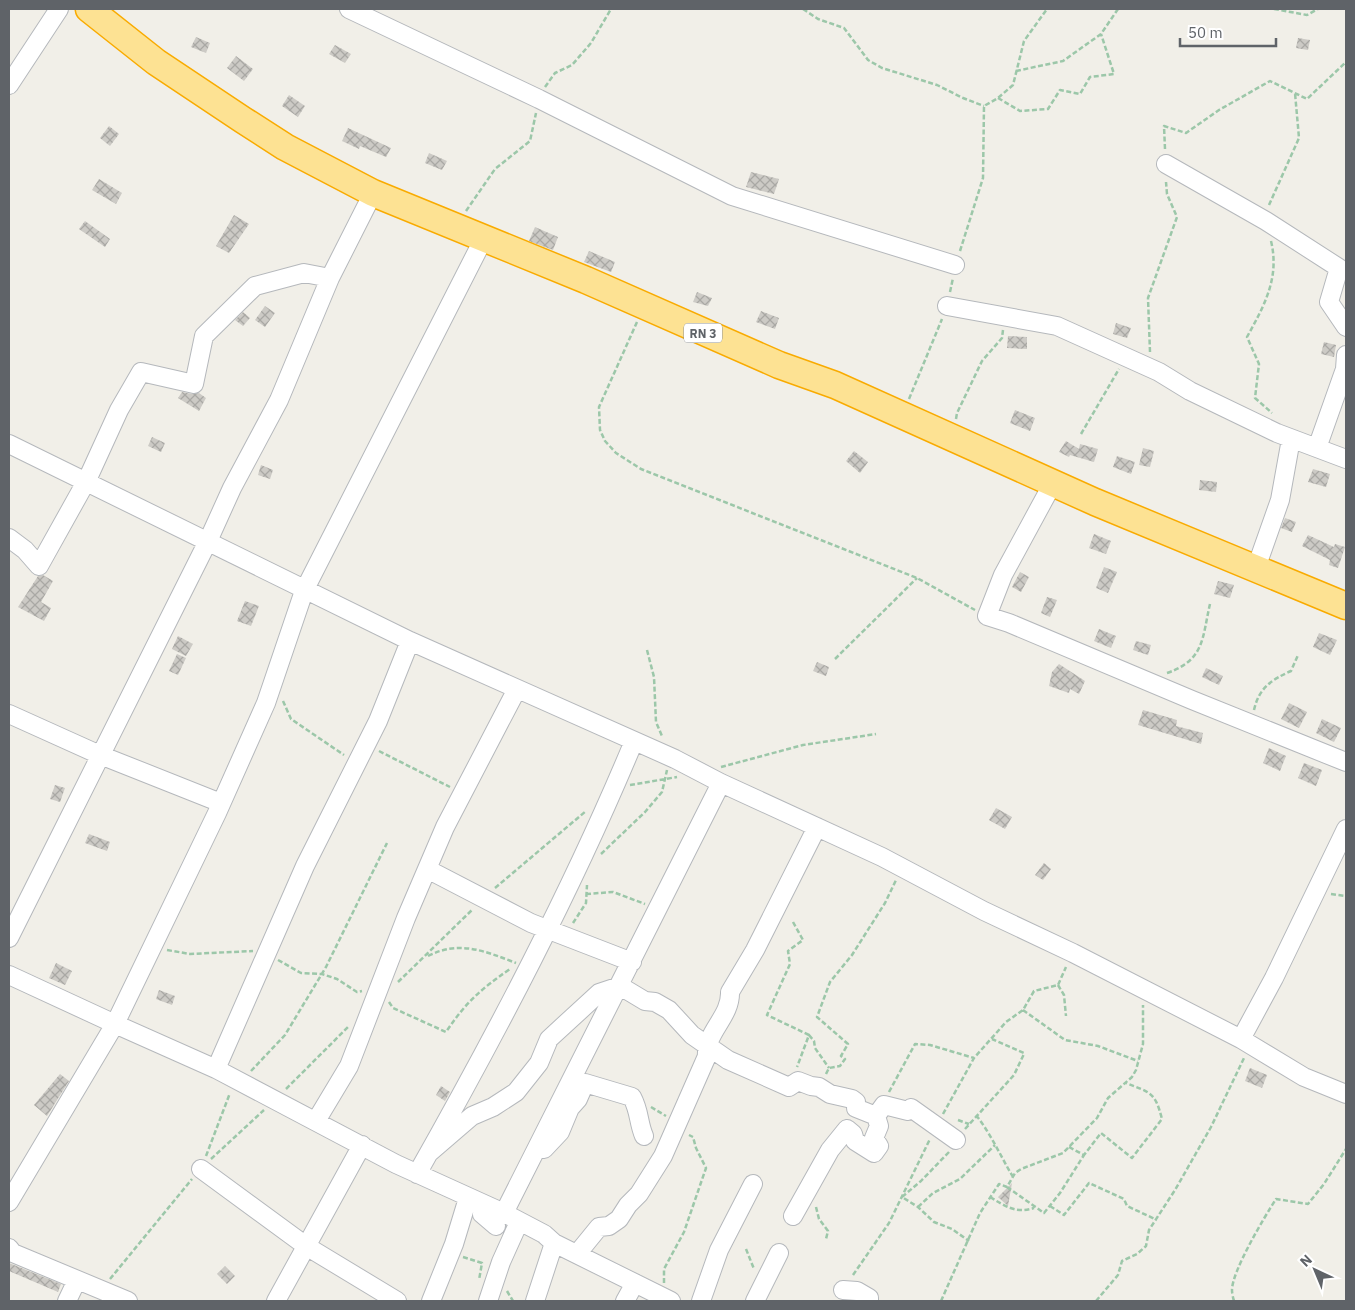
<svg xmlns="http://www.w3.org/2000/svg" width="1355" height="1310" viewBox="0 0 1355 1310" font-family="'IBM Plex Sans',sans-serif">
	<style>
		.building { fill: url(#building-cross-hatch) }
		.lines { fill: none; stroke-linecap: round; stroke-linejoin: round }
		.minor-casing { stroke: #b5b8bc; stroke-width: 20 }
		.highway-casing { stroke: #f9ab00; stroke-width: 29 }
		.path { stroke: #9cc7a9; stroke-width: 2.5; stroke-dasharray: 5 2.5; stroke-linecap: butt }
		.minor { stroke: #fff; stroke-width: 18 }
		.highway { stroke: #fde293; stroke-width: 26 }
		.labels { text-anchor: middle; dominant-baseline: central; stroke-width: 4.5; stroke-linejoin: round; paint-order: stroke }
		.shield { fill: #fff; stroke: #8f9295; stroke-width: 1 }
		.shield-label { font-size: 12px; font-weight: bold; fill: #5f6368 }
	</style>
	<defs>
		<pattern id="building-cross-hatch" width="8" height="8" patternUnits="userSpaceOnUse" patternTransform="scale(1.25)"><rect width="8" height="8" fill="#cccac5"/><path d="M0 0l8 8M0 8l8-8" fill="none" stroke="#a9a8a4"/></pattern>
	</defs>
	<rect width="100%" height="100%" fill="#f1efe8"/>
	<!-- building -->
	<path class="building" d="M196 37 210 43 206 53 191 47Z
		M1298 38 1310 40 1308 50 1296 48Z
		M335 45 351 54 345 63 329 54Z
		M236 56 253 69 244 81 227 68Z
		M289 95 305 106 298 117 282 106Z
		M109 126 119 134 110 146 100 138Z
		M348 128 391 148 386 157 360 146 359 149 342 141Z
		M429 153 447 161 442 170 425 163Z
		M751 172 779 179 774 194 746 187Z
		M99 179 122 193 116 204 92 190Z
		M234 215 249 224 229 253 216 246Z
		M85 221 110 239 105 247 79 229Z
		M535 227 558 237 553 250 529 241Z
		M589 251 615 262 611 272 584 262Z
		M697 292 712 298 708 306 693 302Z
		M265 306 275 313 265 327 255 320Z
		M761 311 779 318 775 329 756 322Z
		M243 312 250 318 243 326 235 320Z
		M1116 323 1131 328 1127 338 1113 334Z
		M1008 336 1027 337V349L1007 348Z
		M1324 342 1336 345 1334 357 1321 354Z
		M182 392 192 394 199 393 206 398 199 411 178 398Z
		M1015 410 1035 418 1030 431 1010 423Z
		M152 437 165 443 161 452 148 446Z
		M1066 441 1079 449 1080 444 1098 449 1094 462 1070 455 1069 457 1059 452Z
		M1143 448 1154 451 1150 467 1139 465Z
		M854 451 868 462 860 473 846 461Z
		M1117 456 1135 462 1131 474 1113 467Z
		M261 465 273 470 270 479 258 475Z
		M1313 469 1330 474 1326 487 1308 482Z
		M1200 480 1217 482 1216 492 1199 490Z
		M1285 518 1296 522 1292 532 1281 528Z
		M1094 534 1111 541 1106 554 1089 548Z
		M1308 535 1334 547 1335 544 1345 547 1338 568 1329 565 1330 560 1302 546Z
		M1104 567 1117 572 1108 593 1096 588Z
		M1020 572 1029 577 1021 592 1012 587Z
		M43 575 53 581 41 602 51 608 44 621 18 607 38 576Z
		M1218 581 1234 585 1230 598 1214 594Z
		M1047 597 1057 600 1050 617 1041 613Z
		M245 601 259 606 251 626 237 621Z
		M1099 629 1116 636 1111 648 1094 641Z
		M1319 633 1337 640 1330 655 1313 647Z
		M178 636 193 644 186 656 172 649Z
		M1136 641 1151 645 1148 655 1133 650Z
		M177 654 186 658 178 675 169 671Z
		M817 662 829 667 826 676 813 671Z
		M1059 664 1085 681 1079 694 1070 689 1069 693 1049 686 1052 672Z
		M1206 668 1223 676 1219 685 1202 677Z
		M1289 703 1307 712 1299 728 1281 719Z
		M1143 710 1177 720 1176 726 1203 733 1201 744 1138 725Z
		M1322 719 1341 728 1334 742 1316 733Z
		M1269 748 1286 756 1280 771 1263 763Z
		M1304 763 1322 770 1316 786 1298 778Z
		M55 785 65 788 60 802 50 799Z
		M996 808 1012 817 1005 829 989 820Z
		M89 834 110 842 107 851 85 843Z
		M1044 863 1051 869 1043 880 1035 875Z
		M56 963 72 971 65 985 49 978Z
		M159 990 175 996 172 1005 156 999Z
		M1250 1068 1267 1075 1262 1088 1245 1081Z
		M60 1074 69 1081 47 1116 34 1105Z
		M441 1086 450 1092 445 1101 436 1095Z
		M1012 1183 1008 1206 998 1197Z
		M9 1263 61 1284 58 1292 9 1271Z
		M225 1266 235 1276 227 1284 217 1274Z"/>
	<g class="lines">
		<defs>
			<path id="minor" d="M349 9 539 99 732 196 955 265
				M9 85 59 9
				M1166 164 1266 221 1339 268 1329 302 1346 327
				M947 306 1057 326 1159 372 1190 391 1277 433 1346 459
				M9 444 410 641 675 759 721 783 882 857 984 911 1073 953 1241 1039 1304 1077 1346 1094
				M1317 448 1345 369 1346 355
				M1053 483 1003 575 987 616 1009 623 1192 700 1346 762
				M9 538 25 550 39 566 87 480 119 410 141 372 194 384 204 336 255 286 304 273 330 278
				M1256 568 1280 500 1291 439
				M9 714 100 755 221 803
				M427 869 531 923 632 962
				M9 938 208 541 232 488 279 400 330 278 373 193
				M9 975 115 1024 217 813 266 703 304 591 484 238
				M1241 1039 1274 978 1346 829
				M216 1069 305 866 378 721 410 641
				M316 1121 349 1066 406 918 445 827 517 689
				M544 1149 560 1132 570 1108 578 1099 585 1083 632 1097C640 1112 638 1122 644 1136
				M429 1153 472 1116 493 1107 516 1092 539 1063 549 1039 599 993 620 986 645 1001 655 1002 669 1010 692 1035 728 1060 789 1087 798 1081 811 1086 819 1087 830 1094 852 1099 856 1102V1108L876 1116 884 1105 908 1111 911 1108 956 1140
				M201 1169 306 1246 397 1301
				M417 1174C496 1034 572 890 634 741
				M9 1202 115 1024 216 1069 396 1164 504 1213 544 1234 554 1243 535 1301
				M483 1204 482 1214 496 1226
				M504 1213 721 783
				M793 1216 830 1150 847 1129 853 1134 855 1141 874 1153 879 1146 874 1138 879 1126 876 1116
				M554 1243 671 1301
				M9 1248 13 1253 128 1301
				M577 1254 599 1227 609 1226 619 1219 628 1205 639 1194 663 1156 707 1056C705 1032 731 1017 730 992L755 950 817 827
				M843 1290 857 1291 869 1298V1301
				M67 1301 77 1280
				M276 1301 362 1145
				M431 1301 454 1244 468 1198
				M488 1301 501 1262 519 1222
				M625 1301 635 1283
				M701 1301 719 1250 753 1184
				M755 1301 779 1253"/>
			<path id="highway" d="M89 9 156 62 243 120 285 147 373 193 586 280 779 365 835 385 1095 502 1346 606"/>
		</defs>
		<!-- minor casing -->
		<use href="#minor" class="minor-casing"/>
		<!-- highway casing -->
		<use href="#highway" class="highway-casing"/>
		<!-- path -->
		<path class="path" d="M803 9 818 19 844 28 868 60 882 68 937 85 963 98 984 106
			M1274 9 1307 15 1318 9
			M1016 71 1063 61 1101 34 1118 9
			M545 87 555 73 572 65 591 43 611 9
			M998 98 1020 111 1048 109 1060 90 1080 94 1090 77 1114 74 1101 34
			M1165 149 1164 126 1186 133 1219 110 1270 81 1307 99 1346 62
			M1269 205 1299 138 1295 93
			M466 211 495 169 530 141 536 113
			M1271 241C1280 278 1264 306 1247 337L1259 364 1255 398 1272 413
			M960 251 983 178 984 106 998 98 1013 85 1024 41 1047 9
			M950 292 953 278
			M637 322 599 407 600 430 605 441 616 453 641 469 917 578 975 610
			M1150 352 1148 298 1177 217 1167 194 1166 182
			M909 399 942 319
			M956 419 957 413 982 361 1002 338 1003 330
			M1081 434 1119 369
			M647 650 654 677 656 722 662 736
			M835 659 917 578
			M1167 673C1205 660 1202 638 1210 604
			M283 701 291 719 344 755
			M1254 710C1259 688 1271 680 1291 671L1298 655
			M379 751 450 787
			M721 767 803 745 876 734
			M630 785 677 777
			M601 854 645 812 662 792 667 770
			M495 888 586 811
			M586 894 613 892 645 904
			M1331 894 1346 896
			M793 922 803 940 788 951 790 964 767 1015 809 1035 797 1067
			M573 923 586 903 587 885
			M167 950 190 954 253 951
			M428 956C459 940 485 951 516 963
			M278 960 301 973 322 974 337 979 357 992 362 991
			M398 982 473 909
			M1058 985 1064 995 1066 1016
			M389 1002 393 1008 446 1032C466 1002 481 989 510 969
			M1023 1010 1065 1040 1098 1046 1138 1061
			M809 1035 814 1041 815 1048 829 1068
			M251 1071 285 1035 326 967 387 843
			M826 1074 829 1068 840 1066 845 1059 841 1056 848 1044 817 1017 830 982 852 955 885 903 896 880
			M286 1089 348 1027
			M889 1092 915 1044 930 1045 974 1058
			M651 1107 666 1116
			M943 1114 974 1058 1006 1022 1023 1010 1034 991 1058 985 1066 967
			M976 1115C991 1134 1001 1157 1013 1177
			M958 1120 969 1124
			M965 1129 1014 1075 1023 1056 1024 1053 992 1039
			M1069 1147 1084 1155 1101 1133 1132 1158 1162 1119C1155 1092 1151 1093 1126 1083
			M949 1152 921 1181 902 1197 918 1207 934 1222 952 1229 969 1241
			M206 1156 230 1093
			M211 1159 264 1110
			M1007 1187 1044 1213 1060 1193 1084 1155
			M990 1197C1005 1206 1016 1214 1034 1208
			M1050 1206 1064 1215 1089 1183 1124 1199 1127 1206 1157 1220
			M816 1207 819 1219 828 1231 826 1239
			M918 1207 933 1193 960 1179 995 1145
			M746 1249 754 1269
			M463 1257 482 1263 479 1280
			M853 1275 889 1223 930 1139
			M110 1279 192 1179
			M664 1283V1269L684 1232 706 1168 696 1148 693 1137 689 1135
			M507 1291 513 1301
			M941 1301 980 1213 999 1184 1007 1187 1015 1173 1021 1169 1063 1153 1097 1118 1108 1098 1132 1077 1136 1070 1143 1044V1005
			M1096 1301 1118 1275 1122 1261 1137 1254 1146 1246 1149 1230 1175 1190 1211 1127 1244 1058
			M1234 1301C1233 1298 1232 1293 1232 1290 1232 1271 1265 1216 1276 1199L1308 1204 1324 1184 1346 1149"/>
		<!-- minor -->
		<use href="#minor" class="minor"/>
		<!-- highway -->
		<use href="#highway" class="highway"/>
	</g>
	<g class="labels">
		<!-- shield labels -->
		<rect class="shield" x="684" y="323.5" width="38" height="19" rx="4"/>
		<g class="shield-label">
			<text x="703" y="333">RN 3</text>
		</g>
	</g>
	<!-- border -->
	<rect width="1355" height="1310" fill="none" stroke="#5f6368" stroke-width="20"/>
	<!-- north arrow -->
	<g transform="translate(1315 1270) rotate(316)" stroke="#ffffff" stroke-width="4" paint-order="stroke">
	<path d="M0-4L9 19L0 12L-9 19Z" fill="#5f6368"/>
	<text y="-8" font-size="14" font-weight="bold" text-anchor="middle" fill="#5f6368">N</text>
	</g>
	<!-- scale -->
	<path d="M1180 38v8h96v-8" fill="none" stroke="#5f6368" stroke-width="2.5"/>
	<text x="1188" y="38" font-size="15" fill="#5f6368" stroke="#ffffff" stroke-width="4" paint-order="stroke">50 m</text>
</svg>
